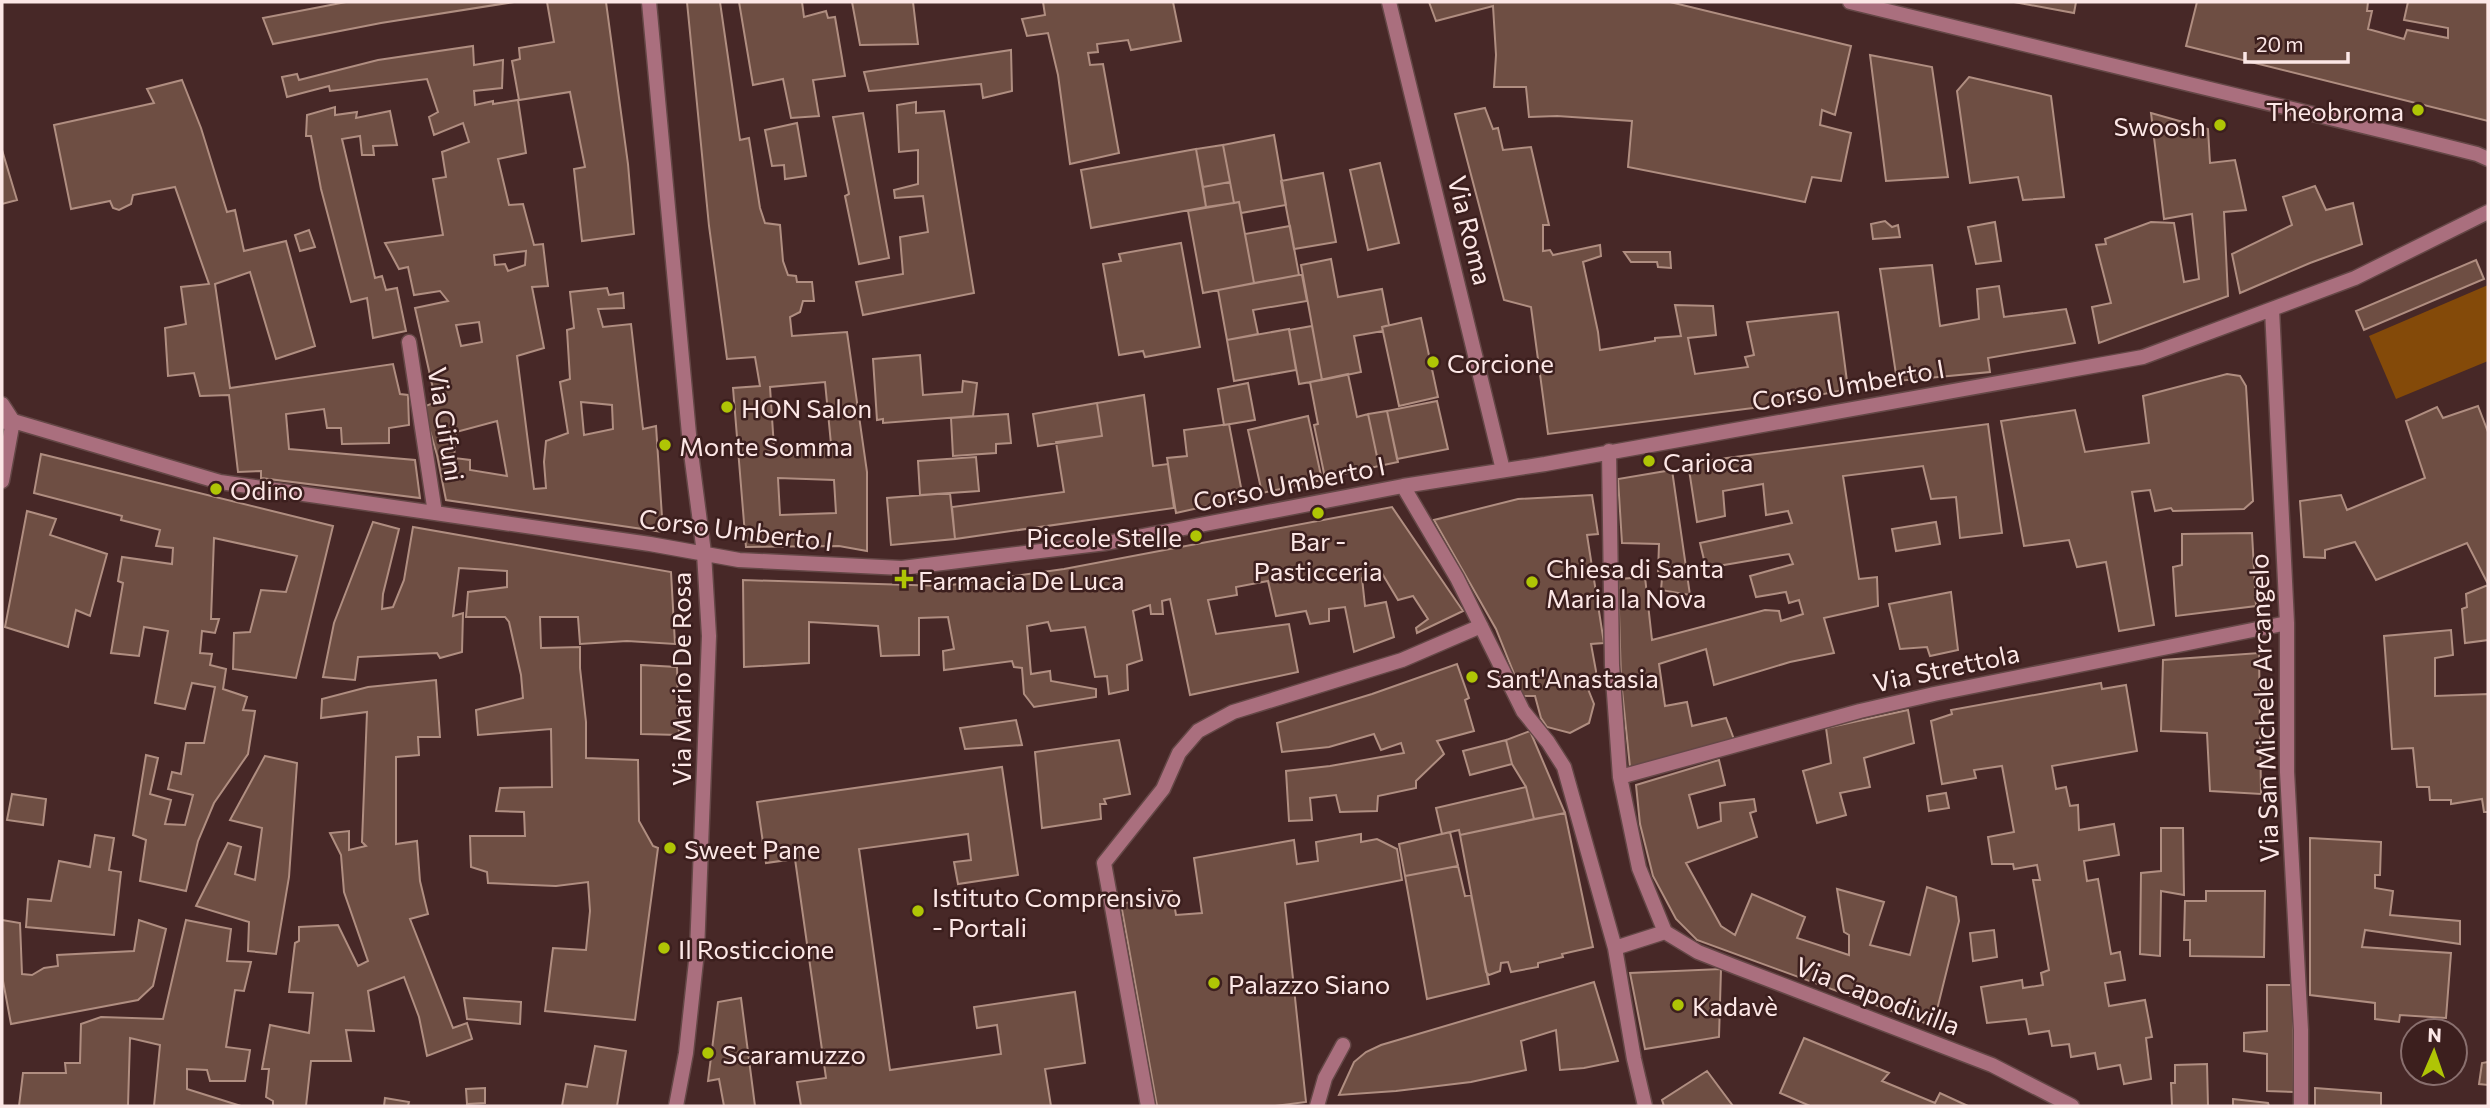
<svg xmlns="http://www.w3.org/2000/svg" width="2490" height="1108" viewBox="0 0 2490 1108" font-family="Commissioner,sans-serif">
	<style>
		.green { fill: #844a09 }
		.building { fill: #6e4e43; stroke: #b08e81; stroke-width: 2; fill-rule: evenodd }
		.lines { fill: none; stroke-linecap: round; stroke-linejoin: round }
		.street-casing { stroke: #644746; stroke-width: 17 }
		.street { stroke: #aa6f7e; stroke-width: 14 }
		.poi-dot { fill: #afc505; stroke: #3c1f1e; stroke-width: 2.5 }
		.labels { text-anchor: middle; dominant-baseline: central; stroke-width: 5; stroke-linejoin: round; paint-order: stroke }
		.poi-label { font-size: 26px; fill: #fce7e6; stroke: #3c1f1e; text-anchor: start }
		.street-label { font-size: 26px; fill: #fce7e6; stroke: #3c1f1e }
	</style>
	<rect width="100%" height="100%" fill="#472827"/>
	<!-- green -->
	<path class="green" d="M2488 285V361L2396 399 2369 336Z"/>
	<!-- building -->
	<path class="building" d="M346 2H514L381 23 273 44 263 18Z
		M547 2H606L628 164 634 234 582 241 574 169 585 167 570 92 519 100 512 61 520 59 519 48 554 42Z
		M687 2H720L740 140 749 138 760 208 765 223 780 225 783 261 788 275 796 276 797 282H812L814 301H803L800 312 790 317 792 336 847 332 867 472V551L839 546 746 547 733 388 760 386 755 357 727 359 709 226ZM825 382 831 444 774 448 770 387ZM778 478 834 480 836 513 780 515Z
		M739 2H802L804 17 826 11 828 18 835 17 845 76 813 80 819 116 791 118 783 79 753 85Z
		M852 2H913L918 44 860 45Z
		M1043 2H1173L1181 41 1131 50 1128 40 1097 44 1098 52 1088 53 1090 65 1103 64 1119 153 1070 164 1058 75 1048 33 1027 36 1022 19 1045 15Z
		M1429 2H1670L1851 46 1835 115 1822 110 1820 125 1851 133 1841 181 1812 177 1805 202 1628 167 1632 121 1557 116 1529 117 1526 87H1494L1496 55 1493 6 1436 21Z
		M2014 2H2076L2074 13Z
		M2197 2H2368L2367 11H2372L2368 29 2404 39 2407 30 2448 38V28L2404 20 2408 2H2487L2488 121 2186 46Z
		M473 46 474 65 503 60 502 88 474 91 475 105 493 101V104L518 100 526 153 498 159 509 205 523 204 534 245 543 244 548 286 532 287 544 348 517 356 534 489 546 488 544 462 546 441 568 433 560 382 570 379 567 330 574 328 570 292 607 288 609 295 623 293 624 308 598 309 603 327 631 324 643 429 656 426 663 532 446 500 437 455 423 407 436 402 415 308 448 301 440 291 414 295 408 267 399 269 385 243 443 235 433 179 446 177 442 152 469 142 463 123 434 135 429 117 438 112 427 79 330 91 329 86 287 97 282 77 297 74 299 80 378 60ZM526 251 525 265 508 271 505 264 495 265 494 255ZM479 322 482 342 461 346 456 325ZM581 402 612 405 613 429 584 435ZM497 421 507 476 470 470V460L454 458 456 432Z
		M1011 50 1012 91 983 98 981 84 869 91 864 72Z
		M1870 55 1932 67 1948 177 1886 181Z
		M1969 77 2051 96 2064 197 2023 200 2018 177 1970 183 1957 91Z
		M182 80 201 128 227 212 235 210 244 251 286 241 315 346 276 359 250 272 215 284 230 388 393 364 400 394 408 395 409 425 389 428V443L342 444 341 428H327L324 409 286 414 289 449 415 460 420 498 261 478V471L238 472 229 395 200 396 194 373 168 376 165 328 186 324 181 287 209 284 175 187 133 195 131 204 119 210 113 208 110 201 71 209 54 125 154 103 147 89Z
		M916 102V113L944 111 974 293 863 315 856 282 903 274 900 237 928 232 923 196 895 198 894 190 918 184V150L899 152 897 105Z
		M335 107V115L357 112 356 118 390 111 397 145 373 146 374 155H362L360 136 342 139 375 278 382 276 386 290 397 288 406 331 373 338 367 298 351 302 321 189 311 136H306L307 115Z
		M1485 108 1493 129 1498 128 1503 150 1531 147 1549 225H1543V251L1550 250 1553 255 1600 245 1601 256 1583 262 1598 332 1600 350 1655 341V338L1681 336 1675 305 1713 306 1716 335 1688 338 1695 374 1748 367 1745 357 1754 355 1747 322 1838 312 1848 389 1761 407 1548 434 1531 307 1504 300 1455 114Z
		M863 113 889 258 859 264 845 196 849 194 833 117Z
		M2151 113 2208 129 2210 163 2235 160 2246 210 2224 212 2228 296 2099 343 2092 307 2111 303 2096 245 2106 244 2105 239 2151 222 2174 223 2184 282 2199 279 2192 214 2164 219Z
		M797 123 806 176 785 179 784 165 772 166 765 130Z
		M1274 135 1286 205 1241 213 1239 202 1234 203 1223 145Z
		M1223 145 1230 182 1203 187 1196 149Z
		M1196 149 1206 207 1091 228 1081 170Z
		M2 150 17 200 2 204Z
		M1380 163 1399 243 1368 250 1350 170Z
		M1323 173 1336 242 1294 249 1281 181Z
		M1230 182 1234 203 1206 207 1203 187Z
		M2315 186 2326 210 2353 203 2362 244 2310 263 2240 293 2232 254 2292 225 2283 197Z
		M1239 202 1254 283 1203 293 1188 211Z
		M1885 221 1892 227 1898 225 1900 237 1873 239 1871 224Z
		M1995 222 2001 261 1976 264 1968 227Z
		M1290 226 1299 275 1254 283 1245 234Z
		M309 230 315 247 300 251 295 235Z
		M1181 243 1200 347 1145 357 1143 351 1119 355 1103 264 1121 261 1119 254Z
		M1624 252H1670L1671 268 1658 267 1657 262H1631Z
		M1331 259 1338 297 1382 289 1389 325 1382 327 1383 331 1354 336 1361 372 1322 380 1301 265Z
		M2476 260 2484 279 2364 330 2356 311Z
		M1932 265 1940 326 1979 319 1977 289 1999 286 2004 317 2066 309 2075 343 1988 358 1990 372 1897 381 1880 269Z
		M1299 275H1302L1307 301 1253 310 1258 334 1227 340 1218 290Z
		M1421 318 1438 397 1399 406 1382 327Z
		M1312 326 1322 380 1299 384 1289 330Z
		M1289 329 1296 370 1234 381 1227 340Z
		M920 355 923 395 962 392 963 381 977 383 973 416 883 423V419L877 420 873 359Z
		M1348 374 1357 417 1368 414 1379 466 1325 478 1314 425 1318 424 1310 382Z
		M2227 374 2240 376 2246 386 2253 501 2244 509 2173 511 2171 508 2155 511 2150 490 2132 492 2154 625 2119 631 2106 562 2077 567 2069 540 2024 546 2001 421 2075 410 2085 452 2149 443 2143 396Z
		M1248 383 1255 420 1224 425 1218 389Z
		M1144 395 1153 466 1168 464 1174 508 955 539 952 507 1064 492 1056 442 1102 436 1097 403Z
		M1437 401 1448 449 1397 459 1387 411Z
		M1097 403 1102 436 1038 446 1033 414Z
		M2478 406 2488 432V584L2467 543 2376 580 2355 542 2325 550V558L2304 557 2300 501 2341 495 2347 510 2425 478 2406 421 2437 407 2443 418Z
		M1387 411 1398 462 1379 466 1368 414Z
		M1008 414 1011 443 996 444V453L953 456 951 418Z
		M1308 416 1322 480 1262 493 1248 430Z
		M1229 424 1243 498 1176 513 1167 458 1187 456 1184 430Z
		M1988 424 2002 533 1960 538 1956 497 1931 499 1923 466 1843 476 1859 579 1877 577 1878 606 1824 618 1834 653 1790 662 1714 685 1706 649 1659 664 1665 706 1687 702 1692 726 1726 718 1735 742 1630 767 1621 680 1618 579 1645 577 1652 640 1765 610 1779 611 1781 621 1803 614 1799 600 1789 603 1786 592 1756 597 1750 576 1793 564 1789 554 1706 568 1700 543 1792 523 1788 511 1766 515 1763 484 1723 491 1725 516 1697 522 1688 463Z
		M41 454 333 526 296 678 233 669 234 633 250 632 261 590 286 592 297 556 214 538 211 619H219L215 633 202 631 200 653 212 654 210 665 226 669 223 689 247 697 243 710 255 711 248 754 214 803 198 841 186 891 140 881 146 840 133 835 146 755 158 758 150 794 171 800 165 824 185 825 193 795 168 789 172 772 181 774 186 743H204L215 687 192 683 185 709 155 703 168 631 144 627 139 656 111 653 123 583 118 581 122 557 172 564 173 548 156 546 160 530 121 520 122 516 34 493Z
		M976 457 979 491 920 495 918 461Z
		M1672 470 1690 595 1661 590 1662 578 1658 573 1659 544 1622 543 1618 479Z
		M950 493 955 539 891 545 887 498Z
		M1592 495 1598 534 1587 535 1604 643 1591 644 1596 671V682L1586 684 1594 704 1589 723 1570 733 1547 727 1541 718 1535 696H1523L1496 629 1434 520 1518 499Z
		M1392 507 1463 611 1417 633 1416 628 1428 619 1413 596 1398 600 1380 570 1362 578 1365 606 1386 602 1394 637 1354 652 1345 607 1329 609V621L1310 624 1306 611 1276 616 1268 581 1236 587 1237 595 1208 600 1216 634 1289 624 1298 672 1190 695 1170 599 1162 601 1163 614H1151L1150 605 1133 611 1142 660 1127 665 1128 690 1109 694 1107 676 1095 677 1085 627 1051 631 1048 622 1027 626 1031 674 1050 671 1051 681 1096 689V697L1034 707 1024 694 1022 668 1014 667 1012 661 944 670 943 651 954 649 948 617 919 618V655L881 656 878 626 809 622V663L744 667 743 580 944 586 1064 569Z
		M27 511 56 519 50 535 107 554 90 616 76 610 68 647 5 627Z
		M373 522 399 529 383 594 382 609 393 607 404 580 413 527 671 572 675 644 627 641 580 644 578 617H540L541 648 580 647V668L586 722V758L638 760 639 821 653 846 658 848 635 1020 545 1011 553 948 586 950 590 911 588 882 556 886 488 883 487 872 471 867 470 836H525L524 812 496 811 500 788 552 787 551 729 478 735 476 710 523 698 521 675 509 622 505 617H466L468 592 507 587V571L459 568 453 616 463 613 462 652 440 658 437 653 358 657 355 680 323 677 334 623Z
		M1936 522 1940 544 1896 551 1892 529Z
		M2252 533 2256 606 2176 616 2173 567 2182 565V534Z
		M2488 585V640L2465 643 2462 609 2467 607 2466 594Z
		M1951 592 1958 650 1930 656 1927 647 1900 649 1889 604Z
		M2451 630 2453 655 2435 658V696L2488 694V812H2484L2482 799 2451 804V800H2430L2429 787H2417L2413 748 2392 749 2384 636Z
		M2259 653 2261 794 2210 791 2207 733 2161 731 2163 660Z
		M1457 664 1469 698 1465 700 1474 731 1437 741 1444 754 1416 781V788L1378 796 1377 811 1340 812 1336 795 1310 798 1312 820 1289 821 1286 771 1330 766 1404 753 1401 743 1381 750 1374 734 1329 747 1282 752 1277 723 1372 694Z
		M641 665 677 667 679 735 641 734Z
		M436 680 440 737H418L419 755 396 757V844L417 841 420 881 428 914 410 919 453 1028 467 1023 472 1039 427 1056 419 1017 404 977 368 991 374 1031 346 1030 351 1061H311L306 1106H273V1101L266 1097 269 1069H262L270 1025 309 1033 313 993 289 992 295 943 299 941V927L338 925 358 966 368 961 344 892 341 855 330 833 349 831V850L366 846 362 842 367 712 321 718 322 699 368 687Z
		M2101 683 2102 689 2126 685 2137 751 2052 766 2056 789 2066 787 2070 806 2078 805 2079 830 2114 824 2119 855 2084 861 2087 881 2098 879 2111 954 2120 952 2125 980 2105 983 2109 1006 2145 1000 2152 1037 2146 1038 2151 1079 2124 1084 2120 1065 2098 1069 2095 1053 2071 1057 2069 1044 2052 1046 2049 1031 2029 1034 2026 1019 1987 1023 1981 987 2022 980 2023 988 2043 985 2041 973 2049 970 2033 880H2040L2037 865 2014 869 2013 864H1992L1988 837 2014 832 2002 766 1974 770 1976 778 1942 784 1931 721 1952 714 1951 710Z
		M1908 710 1914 743 1864 758 1870 787 1840 793 1846 815 1817 823 1803 771 1831 763 1826 728Z
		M1016 720 1022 745 965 749 960 728Z
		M1530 731 1565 813 1534 819 1526 787 1512 764 1506 740Z
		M1119 740 1130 794 1104 799 1106 804H1100L1101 819 1042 828 1035 752Z
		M1506 740 1512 764 1470 775 1463 751Z
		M265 756 297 763 289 877 276 954 248 951 249 922 196 906 228 843 241 847 235 874 255 880 262 828 230 820Z
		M1719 760 1725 785 1689 795 1698 828 1721 821 1720 803 1754 799 1756 811 1750 813 1757 837 1686 863 1721 926 1735 935 1752 894 1805 917 1797 938 1849 955V935L1844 932 1837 889 1884 902 1870 945 1910 955 1927 887 1956 897 1959 921 1933 1026 1697 940 1676 919 1653 876 1640 824 1636 785Z
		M1002 767 1018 875 958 884 954 862 971 860 968 834 859 849 890 1070 1001 1054 997 1025 977 1028 974 1007 1075 992 1085 1063 1045 1069 1051 1106H801L797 1082 826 1078 795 859 766 863 757 802Z
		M1526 787 1534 819 1460 835 1459 830 1442 834 1436 808Z
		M1946 793 1949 808 1929 811 1927 796Z
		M12 794 46 799 43 825 7 820Z
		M1565 813 1593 947 1562 954 1563 957 1538 963V967L1511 972 1508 962 1501 963 1500 971 1489 975 1486 972 1460 835Z
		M2161 828H2183L2184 895 2161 891 2160 956 2140 954 2141 873 2161 871Z
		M1450 832 1458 866 1405 876 1399 844Z
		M1361 834V842L1377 839 1397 849 1402 880 1285 903 1306 1102 1275 1106H1157L1121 904 1164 895 1163 891H1172L1176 915 1202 913 1194 858 1294 840 1297 864 1318 861 1316 842Z
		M95 835 114 838 109 870 121 872 114 935 26 927 28 899 51 901 59 861 90 867Z
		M2310 838 2381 842 2380 875H2375V888L2393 891 2390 915 2460 921V944L2365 930 2362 947 2451 953 2446 1018 2400 1015 2399 1022 2375 1019V1003L2310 995Z
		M1458 866 1465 896 1471 895 1489 984 1427 999 1405 876Z
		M2206 891H2265L2264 957 2190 956V940H2184L2185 901H2206Z
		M2 920 20 923 22 974 32 975 44 968 58 966 57 955 134 951 139 920 166 929 153 986 138 1000 11 1024 3 981Z
		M186 920 231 929 227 961 251 962 244 991 235 990 226 1047 250 1050 245 1081H210L207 1070 187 1069V1089L241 1106H154L160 1045 130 1038 128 1106H19L23 1073H66L65 1063H80L81 1024 101 1017 163 1019Z
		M1994 930 1997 957 1973 961 1970 933Z
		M1721 969 1719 1037 1645 1049 1630 973Z
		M1594 982 1618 1061 1584 1068 1560 1070 1556 1030 1521 1041 1526 1070 1471 1082 1396 1091 1339 1095 1354 1062 1366 1052 1381 1045Z
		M2267 985H2293L2294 1092 2267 1091V1054L2244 1051V1033L2267 1031Z
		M464 998 521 1002 520 1024 467 1019Z
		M741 998 755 1106H724L719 1079 708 1081 718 1002Z
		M1804 1038 1889 1073 1882 1081 1935 1103 1940 1093 1968 1106H1810L1780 1093Z
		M595 1046 626 1051 617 1106H562L566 1084 587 1087Z
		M2488 1062V1085L2479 1084 2482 1063Z
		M2207 1064 2208 1106H2172L2171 1083H2175V1065Z
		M1707 1071 1733 1106H1664L1662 1100Z
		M485 1088V1103L467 1104 466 1089Z
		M2315 1088 2381 1093V1106H2315Z
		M385 1098 409 1102 408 1106H384Z
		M2233 1099 2268 1103 2269 1106H2233Z"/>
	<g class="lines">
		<defs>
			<path id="street" d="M649 2 690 445 704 553 709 636 697 952 686 1053 676 1106
				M1389 2 1503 470
				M1850 2 2425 141 2477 154 2488 159
				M2272 309 2287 623V772L2301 1030V1106
				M409 342 435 513
				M2 404 13 421 220 482 650 544 739 560 902 568 1106 543 1403 486 1545 464 2143 357 2355 278 2488 212
				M2 481 13 421 5 422
				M1403 486 1457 578 1523 711 1548 742 1564 767 1615 948 1665 932 1639 868 1620 777 1612 665 1609 451
				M1620 777 1860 711 1934 694 2287 623
				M1665 932 1698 952 1736 967 1992 1065 2072 1106
				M1615 948 1634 1059 1645 1106
				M1148 1106 1104 863 1163 789 1179 753 1198 731 1233 712 1402 660 1481 626
				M1317 1106 1325 1078 1343 1045"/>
		</defs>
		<!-- street casing -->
		<use href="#street" class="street-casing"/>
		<!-- street -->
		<use href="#street" class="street"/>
	</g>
	<!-- markers -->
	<g class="poi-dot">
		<circle cx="2418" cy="110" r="7"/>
		<circle cx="2220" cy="125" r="7"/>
		<circle cx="1433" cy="362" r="7"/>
		<circle cx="727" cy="407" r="7"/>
		<circle cx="665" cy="445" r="7"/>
		<circle cx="1649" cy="461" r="7"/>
		<circle cx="216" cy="489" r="7"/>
		<circle cx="1318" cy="513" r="7"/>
		<circle cx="1196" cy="536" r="7"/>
		<path d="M900.5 568.5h7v7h7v7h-7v7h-7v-7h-7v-7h7z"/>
		<circle cx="1532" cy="582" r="7"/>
		<circle cx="1472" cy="677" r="7"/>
		<circle cx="670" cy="848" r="7"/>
		<circle cx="918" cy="911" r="7"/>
		<circle cx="664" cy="948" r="7"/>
		<circle cx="1214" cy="983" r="7"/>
		<circle cx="1678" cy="1005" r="7"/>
		<circle cx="708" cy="1053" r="7"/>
	</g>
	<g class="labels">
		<!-- poi labels -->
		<g class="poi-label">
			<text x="2404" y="110" text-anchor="end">Theobroma</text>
			<text x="2206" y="125" text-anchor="end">Swoosh</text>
			<text x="1447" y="362">Corcione</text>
			<text x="741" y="407">HON Salon</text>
			<text x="679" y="445">Monte Somma</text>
			<text x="1663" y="461">Carioca</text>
			<text x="230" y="489">Odino</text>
			<text x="1182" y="536" text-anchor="end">Piccole Stelle</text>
			<text x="1318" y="540" text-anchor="middle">Bar -<tspan x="1318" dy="30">Pasticceria</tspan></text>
			<text x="1546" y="567">Chiesa di Santa<tspan x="1546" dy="30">Maria la Nova</tspan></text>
			<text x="918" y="579">Farmacia De Luca</text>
			<text x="1486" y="677">Sant'Anastasia</text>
			<text x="684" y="848">Sweet Pane</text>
			<text x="932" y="896">Istituto Comprensivo<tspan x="932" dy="30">- Portali</tspan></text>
			<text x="678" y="948">Il Rosticcione</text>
			<text x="1228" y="983">Palazzo Siano</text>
			<text x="1692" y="1005">Kadavè</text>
			<text x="722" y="1053">Scaramuzzo</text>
		</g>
		<!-- street labels -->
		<g class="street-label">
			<text transform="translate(1471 230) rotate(76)">Via Roma</text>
			<text transform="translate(1848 384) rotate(-10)">Corso Umberto I</text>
			<text transform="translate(447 424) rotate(81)">Via Gifuni</text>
			<text transform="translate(1289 483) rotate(-11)">Corso Umberto I</text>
			<text transform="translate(736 529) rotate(7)">Corso Umberto I</text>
			<text transform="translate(1946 667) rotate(-12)">Via Strettola</text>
			<text transform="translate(680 679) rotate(-90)">Via Mario De Rosa</text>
			<text transform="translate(2263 708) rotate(-92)">Via San Michele Arcangelo</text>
			<text transform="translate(1878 995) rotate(21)">Via Capodivilla</text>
		</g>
	</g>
	<!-- border -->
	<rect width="2490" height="1108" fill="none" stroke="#fce7e6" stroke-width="7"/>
	<!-- north arrow -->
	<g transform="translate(2434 1052) rotate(2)"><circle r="33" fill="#3c1f1e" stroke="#896f6e" stroke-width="2"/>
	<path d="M0-5L12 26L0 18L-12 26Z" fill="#afc505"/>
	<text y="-10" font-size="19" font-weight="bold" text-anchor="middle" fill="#fce7e6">N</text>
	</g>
	<!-- scale -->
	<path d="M2245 52v10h103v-10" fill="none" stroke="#fce7e6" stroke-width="3.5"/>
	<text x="2256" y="52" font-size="21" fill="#fce7e6" stroke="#3c1f1e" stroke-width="5" paint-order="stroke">20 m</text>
</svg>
